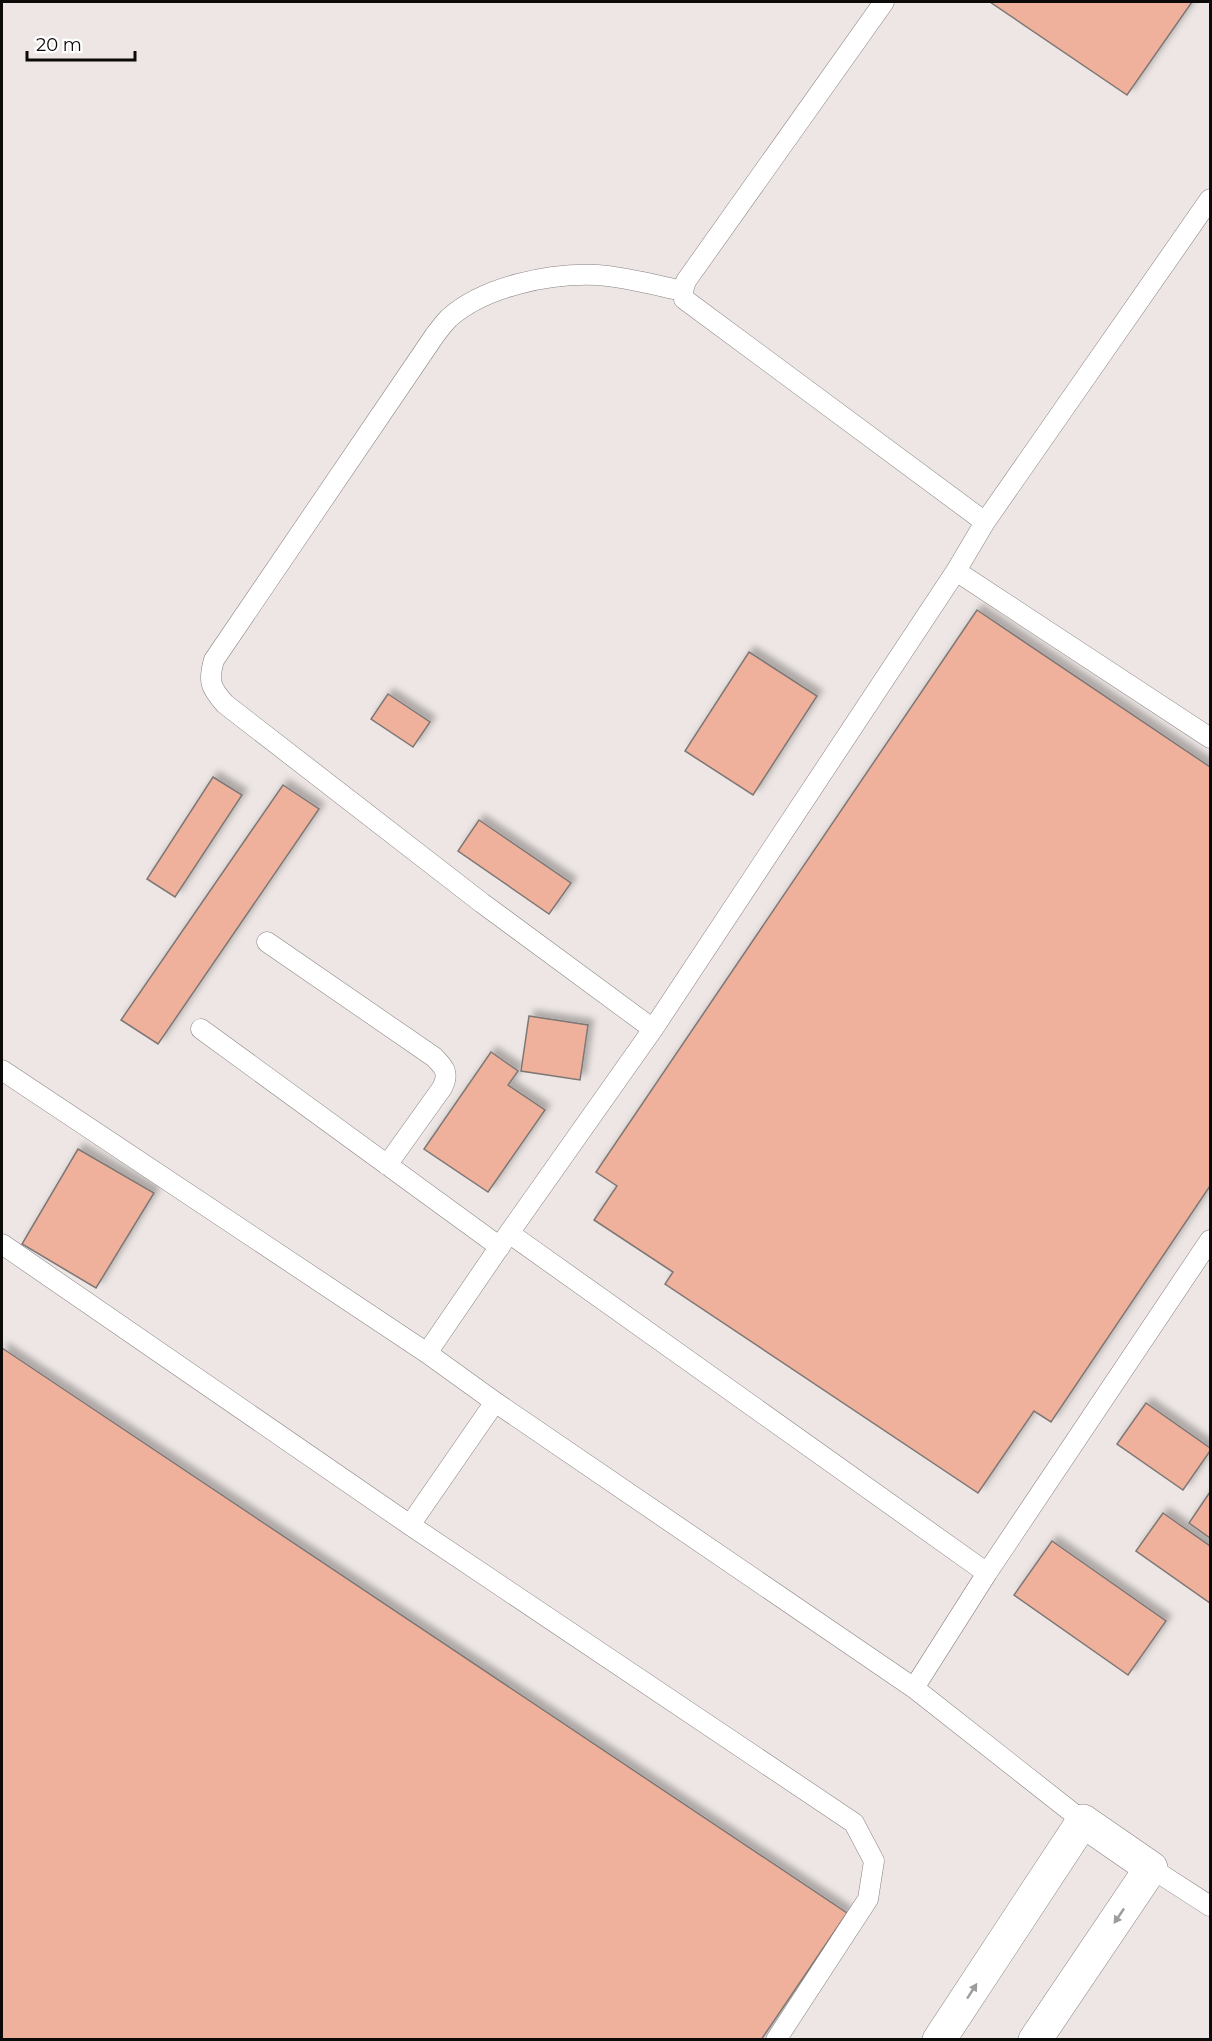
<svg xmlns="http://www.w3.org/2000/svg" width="1212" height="2041" viewBox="0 0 1212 2041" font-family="Montserrat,sans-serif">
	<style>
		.building { fill: #f0b19c; stroke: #7d7775; stroke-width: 1.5; filter: url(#shadow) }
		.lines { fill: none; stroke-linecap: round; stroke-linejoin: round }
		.service-casing { stroke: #888280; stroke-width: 21 }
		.minor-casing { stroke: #888280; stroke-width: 34 }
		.service { stroke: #fff; stroke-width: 20 }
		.minor { stroke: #fff; stroke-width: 33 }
		.oneway { fill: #9e9d9d }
	</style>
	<defs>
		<filter id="shadow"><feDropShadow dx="5.5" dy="-5.5" stdDeviation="3" flood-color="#0004"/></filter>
	</defs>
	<rect width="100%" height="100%" fill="#ede6e4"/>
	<!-- building -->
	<path class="building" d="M990 2H1192L1127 95Z
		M977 610 1210 767V1186L1051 1422 1034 1411 978 1493 665 1284 673 1272 594 1220 617 1186 596 1172Z
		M749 652 817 696 753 795 685 751Z
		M388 694 430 722 413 747 371 719Z
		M213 777 242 795 175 897 147 879Z
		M283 785 319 809 158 1044 121 1020Z
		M479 820 571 883 549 914 458 851Z
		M529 1016 588 1025 580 1080 521 1071Z
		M491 1052 518 1071 508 1085 545 1110 488 1192 424 1149Z
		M78 1149 154 1193 96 1288 22 1244Z
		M2 1348 847 1913 761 2040H2Z
		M1146 1403 1210 1448V1451L1183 1490 1117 1444Z
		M1210 1492V1538L1189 1523Z
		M1163 1513 1210 1546V1603L1136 1551Z
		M1052 1541 1166 1621 1128 1675 1014 1595Z"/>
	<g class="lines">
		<defs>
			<path id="service" d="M884 2 686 281 683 291 684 299 985 522
				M956 571 1210 738
				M267 942 434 1057C444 1067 450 1073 442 1088L387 1165
				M201 1029 500 1247
				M653 1029 482 903 225 704C210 687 208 681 214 660L435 335C439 330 444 323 449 318 485 286 550 273 597 275 626 277 655 285 683 291
				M2 1070 427 1353 495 1402 914 1688 1083 1821
				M509 1233 987 1573
				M2 1244 410 1525 854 1823 874 1861 868 1899 776 2040
				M427 1353 509 1233 653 1029 956 571 985 522 1210 199
				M410 1525 495 1402
				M914 1688 987 1573 1210 1240
				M1151 1868 1210 1906"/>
			<path id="minor" d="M939 2040 1083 1821 1151 1868 1035 2040"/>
		</defs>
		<!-- service casing -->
		<use href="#service" class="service-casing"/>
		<!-- minor casing -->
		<use href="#minor" class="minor-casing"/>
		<!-- service -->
		<use href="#service" class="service"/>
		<!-- minor -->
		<use href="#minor" class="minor"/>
	</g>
	<!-- one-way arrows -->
	<defs><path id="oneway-solid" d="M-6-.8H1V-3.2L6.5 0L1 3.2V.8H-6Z" transform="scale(1.5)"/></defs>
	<g class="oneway">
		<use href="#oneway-solid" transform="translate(1119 1916) rotate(124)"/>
		<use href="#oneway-solid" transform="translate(972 1991) rotate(-57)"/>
	</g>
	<!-- border -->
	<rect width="1212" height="2041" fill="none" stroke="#0d0b0a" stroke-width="6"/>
	<!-- scale -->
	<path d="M27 51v9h108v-9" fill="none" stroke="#0d0b0a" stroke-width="3"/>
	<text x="36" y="51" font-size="18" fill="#0d0b0a" stroke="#ffffff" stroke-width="4.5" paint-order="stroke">20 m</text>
</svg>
